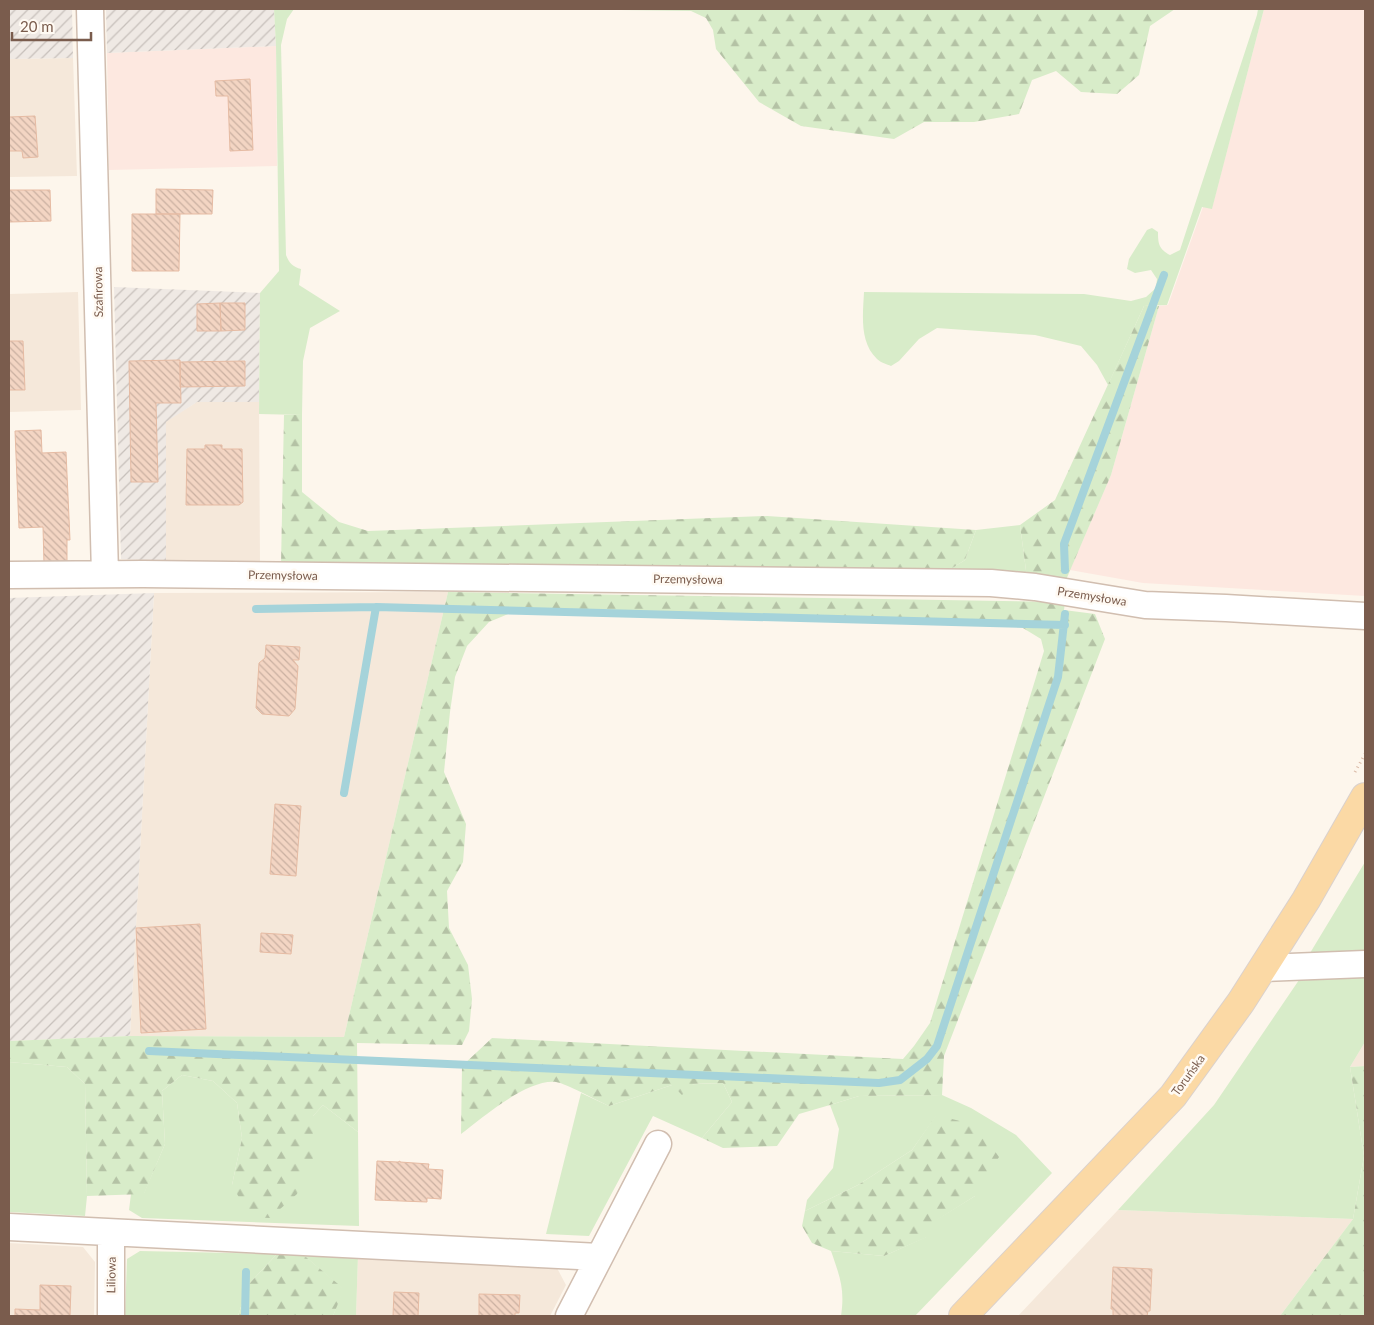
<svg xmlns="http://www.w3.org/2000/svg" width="1374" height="1325" viewBox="0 0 1374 1325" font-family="Lato,sans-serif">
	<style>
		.residential { fill: #f5e8da }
		.commercial { fill: #fde8e0 }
		.industrial { fill: url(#industrial-furrows) }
		.grass { fill: #d8ecc9 }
		.forest { fill: url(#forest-firs) }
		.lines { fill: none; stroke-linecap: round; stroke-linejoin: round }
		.stream { stroke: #a5d3da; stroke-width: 8 }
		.building { fill: url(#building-back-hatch); stroke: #e6bba3 }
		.minor-casing { stroke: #d1beb0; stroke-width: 29 }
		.major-casing { stroke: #dad1cd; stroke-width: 30 }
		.path { stroke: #d9b8a5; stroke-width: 3; stroke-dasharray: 1 4; stroke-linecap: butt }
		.minor { stroke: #fff; stroke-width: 26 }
		.major { stroke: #fbd9a5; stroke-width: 28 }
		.labels { text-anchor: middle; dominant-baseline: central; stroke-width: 5; stroke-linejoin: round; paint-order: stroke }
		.street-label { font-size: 12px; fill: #7a5c4d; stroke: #fffaf3 }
	</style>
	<defs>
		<pattern id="industrial-furrows" width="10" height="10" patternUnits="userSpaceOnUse" patternTransform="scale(1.25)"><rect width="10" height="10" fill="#efe9e4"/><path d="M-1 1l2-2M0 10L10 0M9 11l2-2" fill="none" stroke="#c7c0bb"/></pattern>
		<pattern id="forest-firs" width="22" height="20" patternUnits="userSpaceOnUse" patternTransform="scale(1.25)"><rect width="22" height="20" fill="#d8ecc9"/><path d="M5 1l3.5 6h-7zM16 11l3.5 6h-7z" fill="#b4c2a5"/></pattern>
		<pattern id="building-back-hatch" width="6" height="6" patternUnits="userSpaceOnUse" patternTransform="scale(1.25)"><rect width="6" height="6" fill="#f3d5c3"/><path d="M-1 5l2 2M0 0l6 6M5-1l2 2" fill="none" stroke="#cab0a1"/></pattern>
	</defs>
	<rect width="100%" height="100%" fill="#fdf6ec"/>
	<!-- residential -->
	<path class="residential" d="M73 58 77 176 9 177V59Z
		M78 292 81 410 9 412V294Z
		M197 402H259L260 564 166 561V421Z
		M448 592 344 1037 130 1036 154 593Z
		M1365 1042V1066L1350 1067Z
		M1118 1210 1353 1219 1280 1316H1018Z
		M9 1243 83 1247 95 1262 94 1316H9Z
		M358 1256 557 1268 566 1285 550 1316H356Z"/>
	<!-- commercial -->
	<path class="commercial" d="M1264 9H1365V596L1143 583 1070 570 1111 475 1159 306 1168 305 1203 207 1212 208Z
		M276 46 277 166 109 170 107 53Z"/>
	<!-- industrial -->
	<path class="industrial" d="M9 9H72L73 58 9 59Z
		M106 9H274L276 46 107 53Z
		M114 287 260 293 259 402H197L166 422V561L121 559Z
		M154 593 130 1036 9 1041V598Z"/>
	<!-- grass -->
	<path class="grass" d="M274 9H294L287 19 281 45 286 255C289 263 293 267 301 269L299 285 340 311 310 328 303 361 302 415 259 414 260 293 279 271 276 46Z
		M1258 9H1264L1212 209 1202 207 1167 305 1144 306 1108 385 1097 365 1081 346 1035 335 937 328 919 339 899 361 891 366C887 364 881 363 877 359 859 342 863 314 864 292L1084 294 1131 301 1146 297 1156 288 1157 279 1151 270 1135 273 1127 269 1129 259 1147 230 1152 228 1158 232C1158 244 1159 249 1170 255L1180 250 1257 15Z
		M1020 525 1027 578 943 574 965 560 976 530Z
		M1365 862V954L1307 958Z
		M1365 976V1042L1350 1067 1364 1156 1353 1219 1118 1210 1214 1105 1299 980Z
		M9 1062 67 1067 85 1084 87 1196 85 1216 9 1212Z
		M182 1075 213 1081 237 1103 242 1138 232 1185 313 1159V1116L323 1105 358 1132 359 1226 142 1218 129 1210 131 1194 144 1193 165 1144 162 1091Z
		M723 1083 732 1102 702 1138 653 1116 589 1236 546 1234 581 1093 609 1106 672 1085Z
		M942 1095 971 1108 1016 1135 1052 1173 915 1316H841C845 1289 840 1277 831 1251L884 1256 926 1237 936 1220 975 1196 936 1116 912 1150 858 1185 805 1211 807 1200 833 1168 839 1129 830 1105 859 1096Z
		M140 1251 277 1254 248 1285 238 1316H125L127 1259Z
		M300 1252 358 1256 356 1316H333L343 1289Z"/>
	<!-- forest -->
	<path class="forest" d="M550 9H1175L1150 26 1139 75 1117 94 1081 92 1056 71 1032 80 1019 114 974 122H924L894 139 801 126 759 102 716 49 713 30 706 18 691 11Z
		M1144 306H1159L1111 475 1066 580 1027 578 1020 525 1055 500Z
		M284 415H302V492L339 522 368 531 767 516 976 530 965 560 943 574 281 564Z
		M448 592 1065 602 1064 610 1095 614 1105 639 944 1056 942 1095 859 1096 830 1105 799 1114 777 1146 723 1148 702 1138 732 1102 723 1083 693 1084 682 1095 672 1085 609 1106C598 1101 565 1083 556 1082 527 1079 483 1117 461 1134L462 1066 492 1038 903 1059 914 1046 930 1023 1044 651 1041 639 1018 625 518 610 489 622 467 646 455 677 450 712 444 772 466 824 463 862 447 891 449 928 468 965 472 999 469 1031 462 1045 357 1043 358 1132 323 1105 313 1116V1159L297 1194 270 1218 250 1217 232 1185 242 1138 237 1103 213 1081 182 1075 162 1091 165 1144 144 1194 87 1196 85 1084 67 1067 9 1062V1041L130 1036 344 1037Z
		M1365 1066V1316H1280L1353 1219 1364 1156 1350 1067Z
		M936 1115 976 1125 999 1157 975 1196 937 1220 927 1237 884 1256 831 1251 812 1243 802 1226 805 1211 858 1185 912 1150Z
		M300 1252 344 1289 333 1316H238L248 1285 277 1254Z"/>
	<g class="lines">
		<!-- stream -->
		<path class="stream" d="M1065 570 1064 544 1164 275
			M376 607 1065 625
			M256 609 376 607 344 793
			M149 1051 879 1083 900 1080 927 1059 937 1046 1058 677 1065 614
			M245 1316 246 1272"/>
	</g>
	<!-- building -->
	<path class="building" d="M250 79 253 150 230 151 228 96H216L215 81Z
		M35 116 38 157 23 158 22 151H9V117Z
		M156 189 213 190 212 214H156Z
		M9 190H50L51 221 9 222Z
		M132 214H180L179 271H132Z
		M220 303H245V330L221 331Z
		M220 303 221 331H197V304Z
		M9 341H23L25 390H9Z
		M180 360 181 403H156L158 482H131L129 361Z
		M245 361V386L180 387V362Z
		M41 430 42 453 66 452 70 540H67V563L44 564 43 527 19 528 15 431Z
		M205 445H222V449H242L243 502 239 505H186L187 449H205Z
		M266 645 300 647 299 660H293L298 666 295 709 289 716 262 714 256 708 259 663 265 658Z
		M275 804 301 806 296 876 270 874Z
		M200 924 206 1029 141 1033 136 928Z
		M261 933 293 935 291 954 260 952Z
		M377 1161 398 1162 400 1161V1162L429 1164 428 1169 443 1170 441 1199 427 1198V1202L375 1200Z
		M1113 1267 1152 1269 1150 1311H1148L1147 1316H1113V1309H1111Z
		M40 1285 71 1286 70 1316H15V1309L40 1310Z
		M394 1292 419 1293 418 1316H393Z
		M479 1294 520 1295 519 1313H515V1316H479Z"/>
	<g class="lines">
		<defs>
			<path id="minor" d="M90 9 105 574
				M9 575 143 574 991 583 1035 587 1145 605 1226 608 1365 616
				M1263 968 1365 964
				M9 1227 599 1257
				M111 1316V1233
				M569 1316 658 1144"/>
			<path id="major" d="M963 1316 1173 1096 1241 1002 1306 900 1365 797"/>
		</defs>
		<!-- minor casing -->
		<use href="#minor" class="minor-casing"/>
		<!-- major casing -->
		<use href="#major" class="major-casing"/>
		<!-- path -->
		<path class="path" d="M1355 772 1365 754"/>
		<!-- minor -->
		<use href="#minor" class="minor"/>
		<!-- major -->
		<use href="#major" class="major"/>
	</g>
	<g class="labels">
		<!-- street labels -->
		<g class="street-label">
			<text transform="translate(98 292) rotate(-91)">Szafirowa</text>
			<text transform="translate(283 575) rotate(1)">Przemysłowa</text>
			<text transform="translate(688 579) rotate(1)">Przemysłowa</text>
			<text transform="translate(1092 596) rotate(9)">Przemysłowa</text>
			<text transform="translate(1188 1075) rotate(-54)">Toruńska</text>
			<text transform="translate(111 1275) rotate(-89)">Liliowa</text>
		</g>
	</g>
	<!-- border -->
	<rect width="1374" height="1325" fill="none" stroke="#7a5c4d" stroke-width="20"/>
	<!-- scale -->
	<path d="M12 32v8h79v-8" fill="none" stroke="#7a5c4d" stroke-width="2.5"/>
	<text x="20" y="32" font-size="15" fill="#7a5c4d" stroke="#fffaf3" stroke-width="4" paint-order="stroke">20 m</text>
</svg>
